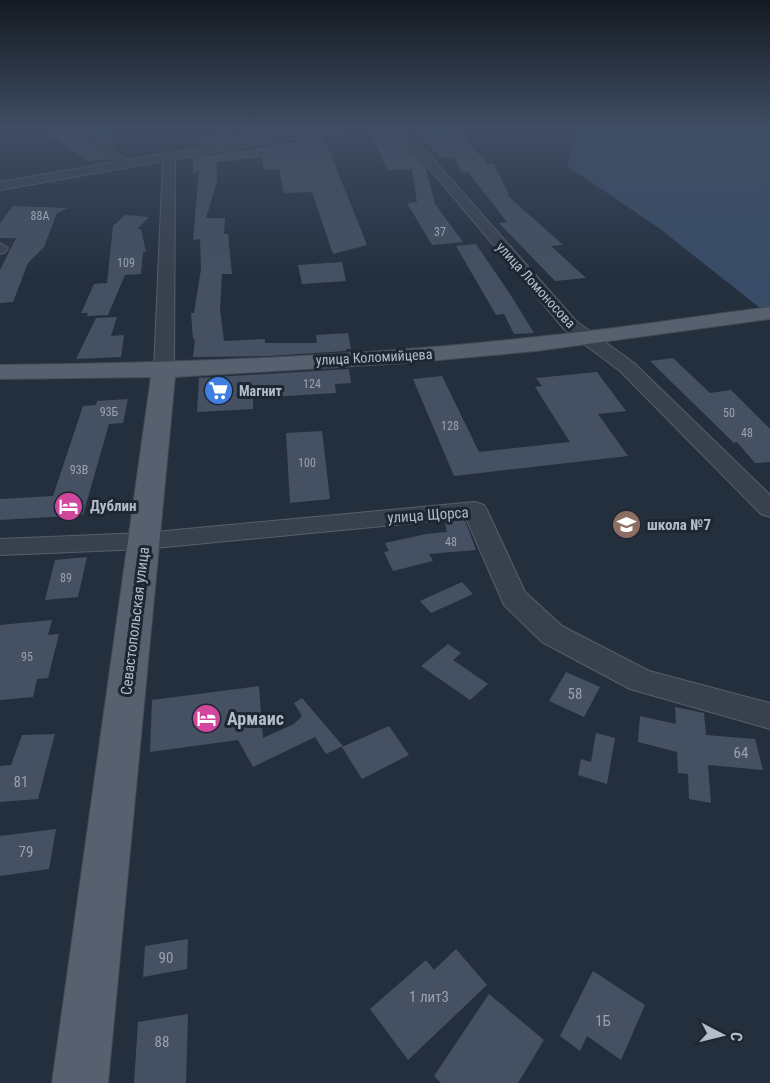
<svg xmlns="http://www.w3.org/2000/svg" width="770" height="1083" viewBox="0 0 770 1083" font-family="'Roboto Condensed',sans-serif">
	<style>
		.water { fill: #394c67 }
		.building { fill: #455162 }
		.lines { fill: none; stroke-linecap: round; stroke-linejoin: round }
		.minor-casing { stroke: #565f6c; stroke-width: 2 }
		.major-casing { stroke: #414a57; stroke-width: 2 }
		.minor { fill: #38414e; fill-rule: evenodd }
		.major { fill: #56606e; fill-rule: evenodd }
		.labels { text-anchor: middle; dominant-baseline: central; stroke-width: 6; stroke-linejoin: round; paint-order: stroke }
		.number-label { font-size: 12px; fill: #98a1af }
		.far-street-label { font-size: 14px; fill: #b4bcc9; stroke: #1d2633 }
		.far-poi-label { font-size: 14px; font-weight: bold; fill: #b4bcc9; stroke: #1d2633; text-anchor: start }
		.poi-label { font-size: 15px; font-weight: bold; fill: #b4bcc9; stroke: #1d2633; text-anchor: start }
		.street-label { font-size: 15px; fill: #b4bcc9; stroke: #1d2633 }
		.near-number-label { font-size: 15px; fill: #98a1af }
		.near-poi-label { font-size: 18px; font-weight: bold; fill: #b4bcc9; stroke: #1d2633; text-anchor: start }
	</style>
	<rect width="100%" height="100%" fill="#242f3e"/>
	<!-- water -->
	<path class="water" d="M576 127H770V316L659 228 567 166 577 135Z"/>
	<!-- building -->
	<path class="building" d="M38 127H67L107 159 88 161Z
		M85 127H111L113 147Z
		M222 127 233 135 277 130 274 127 309 128 201 145 196 138 211 137Z
		M380 127 417 158 426 168 435 204 463 242 432 245 407 203 417 202 412 169 388 170 368 130Z
		M412 127H454L488 164H494L509 195H507L563 245 551 246 586 278 555 281 499 223 507 222 468 172H461L455 158H441Z
		M324 137 367 245 333 254 312 192 284 193 279 169 264 170 262 157 217 162V182L206 218H225L224 234H228L232 274H222L220 310 224 341 265 339V343H317L316 335 348 333 351 349H346V351L268 356 193 357 195 339H193L191 313H194L201 269 200 239 193 240 199 170 193 175V158Z
		M13 206 68 208 57 213 44 247 28 263 13 302 0 303V270L16 238H0V223Z
		M125 215 149 217 137 229H141L146 252H143L141 274 125 275 108 315 87 316 88 313H81L94 284 107 283 113 226Z
		M476 244 510 294 534 333 514 334 504 314 496 315 456 246Z
		M342 262 346 281 302 284 298 265Z
		M117 317 111 336 124 335 121 357 76 359 96 318Z
		M673 358 710 393 731 390 770 429V462L755 463 737 442 734 443 650 361Z
		M349 369 351 383 335 384 336 393 253 398V409L197 412 199 378Z
		M597 372 626 411 598 414 628 456 454 476 413 379 442 376 479 452 570 442 535 387 542 386 536 378Z
		M128 399 123 423 109 424 83 515 0 520V499L53 496 83 406 96 405 97 401Z
		M322 431 330 499 290 503 286 433Z
		M465 520 476 550 429 554 433 561 393 571 384 552 389 551 385 543 426 534 447 532 445 522Z
		M87 557 78 597 45 600 55 560Z
		M462 582 473 594 431 613 420 601Z
		M52 620 48 635 59 634 48 678 37 679 33 697 0 700V625Z
		M448 644 461 653 453 660 488 684 470 700 421 666Z
		M566 672 600 687 584 717 549 701Z
		M259 686 263 738 294 724 302 716 294 703 302 698 343 746 326 754 315 737 253 767 238 740 150 752 152 700Z
		M675 707 704 713 706 735 755 739 763 770 708 765 711 803 689 799 688 774 678 773 677 752 638 742 640 716 676 724Z
		M389 726 409 755 362 779 342 747Z
		M596 733 615 738 607 784 578 775 581 759 591 762Z
		M55 734 38 799 0 802V766L11 765 22 735Z
		M56 829 49 869 0 876V836Z
		M188 939 187 969 143 977 145 946Z
		M456 949 487 985 408 1060 370 1009 426 960 434 970Z
		M593 971 645 1005 621 1060 587 1036 580 1051 560 1036Z
		M489 994 544 1040 518 1083H441L434 1076Z
		M188 1014 186 1083H134L138 1022Z"/>
	<g class="lines">
		<defs>
			<path id="minor" d="M69 127H81L128 160 288 133 339 127H369L364 130 288 139 175 159 174 370 171 374H157L154 370 163 161 0 190V182L115 162Z
				M382 127H394L427 152 576 321 634 363 770 495V517L761 514 620 371 564 329 419 156Z
				M0 243 8 248 5 252 0 254Z
				M475 502 484 505 487 510 525 592 562 626 649 671 770 703V729L630 689 542 642 504 605 466 518 144 549 0 555V539L144 533Z"/>
			<path id="major" d="M770 307V319L536 351 406 363 175 377 108 1083H52L151 377 0 379V365C179 363 358 357 536 337 614 329 692 317 770 307Z"/>
		</defs>
		<!-- minor casing -->
		<use href="#minor" class="minor-casing"/>
		<!-- major casing -->
		<use href="#major" class="major-casing"/>
		<!-- minor -->
		<use href="#minor" class="minor"/>
		<!-- major -->
		<use href="#major" class="major"/>
	</g>
	<!-- sky -->
	<linearGradient id="sky" x2="0" y2="1"><stop stop-color="#141a22"/><stop offset="0.46" stop-color="#3f4d63"/><stop offset="1" stop-color="#3f4d63" stop-opacity="0"/></linearGradient>
	<rect width="770" height="278" fill="url(#sky)"/>
	<!-- icons -->
	<defs>
		<symbol id="supermarket-disc" viewBox="-11 -11 22 22"><circle r="9.5" fill="#3f7fe0" stroke="#1d2633"/><path d="M-6-5.5h2.5l.6 2H6L4.5 2H-2.5L-4.4-4H-6ZM-1.5 3.2a1.3 1.3 0 1 0 .1 0ZM3 3.2a1.3 1.3 0 1 0 .1 0Z" fill="#fff"/></symbol>
		<symbol id="hotel-disc" viewBox="-11 -11 22 22"><circle r="9.5" fill="#d1479c" stroke="#1d2633"/><path d="M-6-4.5h1.5V1H6V5H4.5V3h-9V5H-6ZM-4 0a1.8 1.8 0 1 1 3.6 0ZM.5 0V-2.5h3Q6-2.5 6 0Z" fill="#fff"/></symbol>
		<symbol id="school-disc" viewBox="-11 -11 22 22"><circle r="9.5" fill="#8d6e63" stroke="#1d2633"/><path d="M0-5L7-2L0 1L-7-2ZM-4 1L0 2.5L4 1V4Q0 6-4 4Z" fill="#fff"/></symbol>
	</defs>
	<g fill-rule="evenodd">
		<use href="#supermarket-disc" x="202" y="374" width="33" height="33"/>
		<use href="#hotel-disc" x="52" y="490" width="33" height="33"/>
		<use href="#school-disc" x="610" y="508" width="33" height="33"/>
		<use href="#hotel-disc" x="190" y="702" width="33" height="33"/>
	</g>
	<g class="labels">
		<!-- number labels -->
		<g class="number-label">
			<text x="40" y="216">88А</text>
			<text x="440" y="232">37</text>
			<text x="126" y="263">109</text>
			<text x="312" y="384">124</text>
			<text x="109" y="412">93Б</text>
			<text x="729" y="413">50</text>
			<text x="450" y="426">128</text>
			<text x="747" y="433">48</text>
			<text x="307" y="463">100</text>
			<text x="79" y="470">93В</text>
			<text x="451" y="542">48</text>
			<text x="66" y="578">89</text>
			<text x="27" y="657">95</text>
		</g>
		<!-- far-street labels -->
		<g class="far-street-label">
			<text transform="translate(536 285) rotate(48)">улица Ломоносова</text>
			<text transform="translate(374 357) rotate(-3)">улица Коломийцева</text>
		</g>
		<!-- far-poi labels -->
		<g class="far-poi-label">
			<text x="239" y="391">Магнит</text>
		</g>
		<!-- poi labels -->
		<g class="poi-label">
			<text x="90" y="506">Дублин</text>
			<text x="647" y="525">школа №7</text>
		</g>
		<!-- street labels -->
		<g class="street-label">
			<text transform="translate(428 515) rotate(-4)">улица Щорса</text>
			<text transform="translate(135 621) rotate(-83)">Севастопольская улица</text>
		</g>
		<!-- near-number labels -->
		<g class="near-number-label">
			<text x="575" y="694">58</text>
			<text x="741" y="753">64</text>
			<text x="21" y="782">81</text>
			<text x="26" y="852">79</text>
			<text x="166" y="958">90</text>
			<text x="429" y="997">1 лит3</text>
			<text x="603" y="1021">1Б</text>
			<text x="162" y="1042">88</text>
		</g>
		<!-- near-poi labels -->
		<g class="near-poi-label">
			<text x="227" y="718">Армаис</text>
		</g>
	</g>
	<!-- north arrow -->
	<g transform="translate(722 1035) rotate(97)" stroke="#1d2633" stroke-width="4.5" paint-order="stroke">
	<path d="M0-4.5L10 22L0 15L-10 22Z" fill="#b4bcc9"/>
	<text y="-9" font-size="16" font-weight="bold" text-anchor="middle" fill="#b4bcc9">С</text>
	</g>
</svg>
